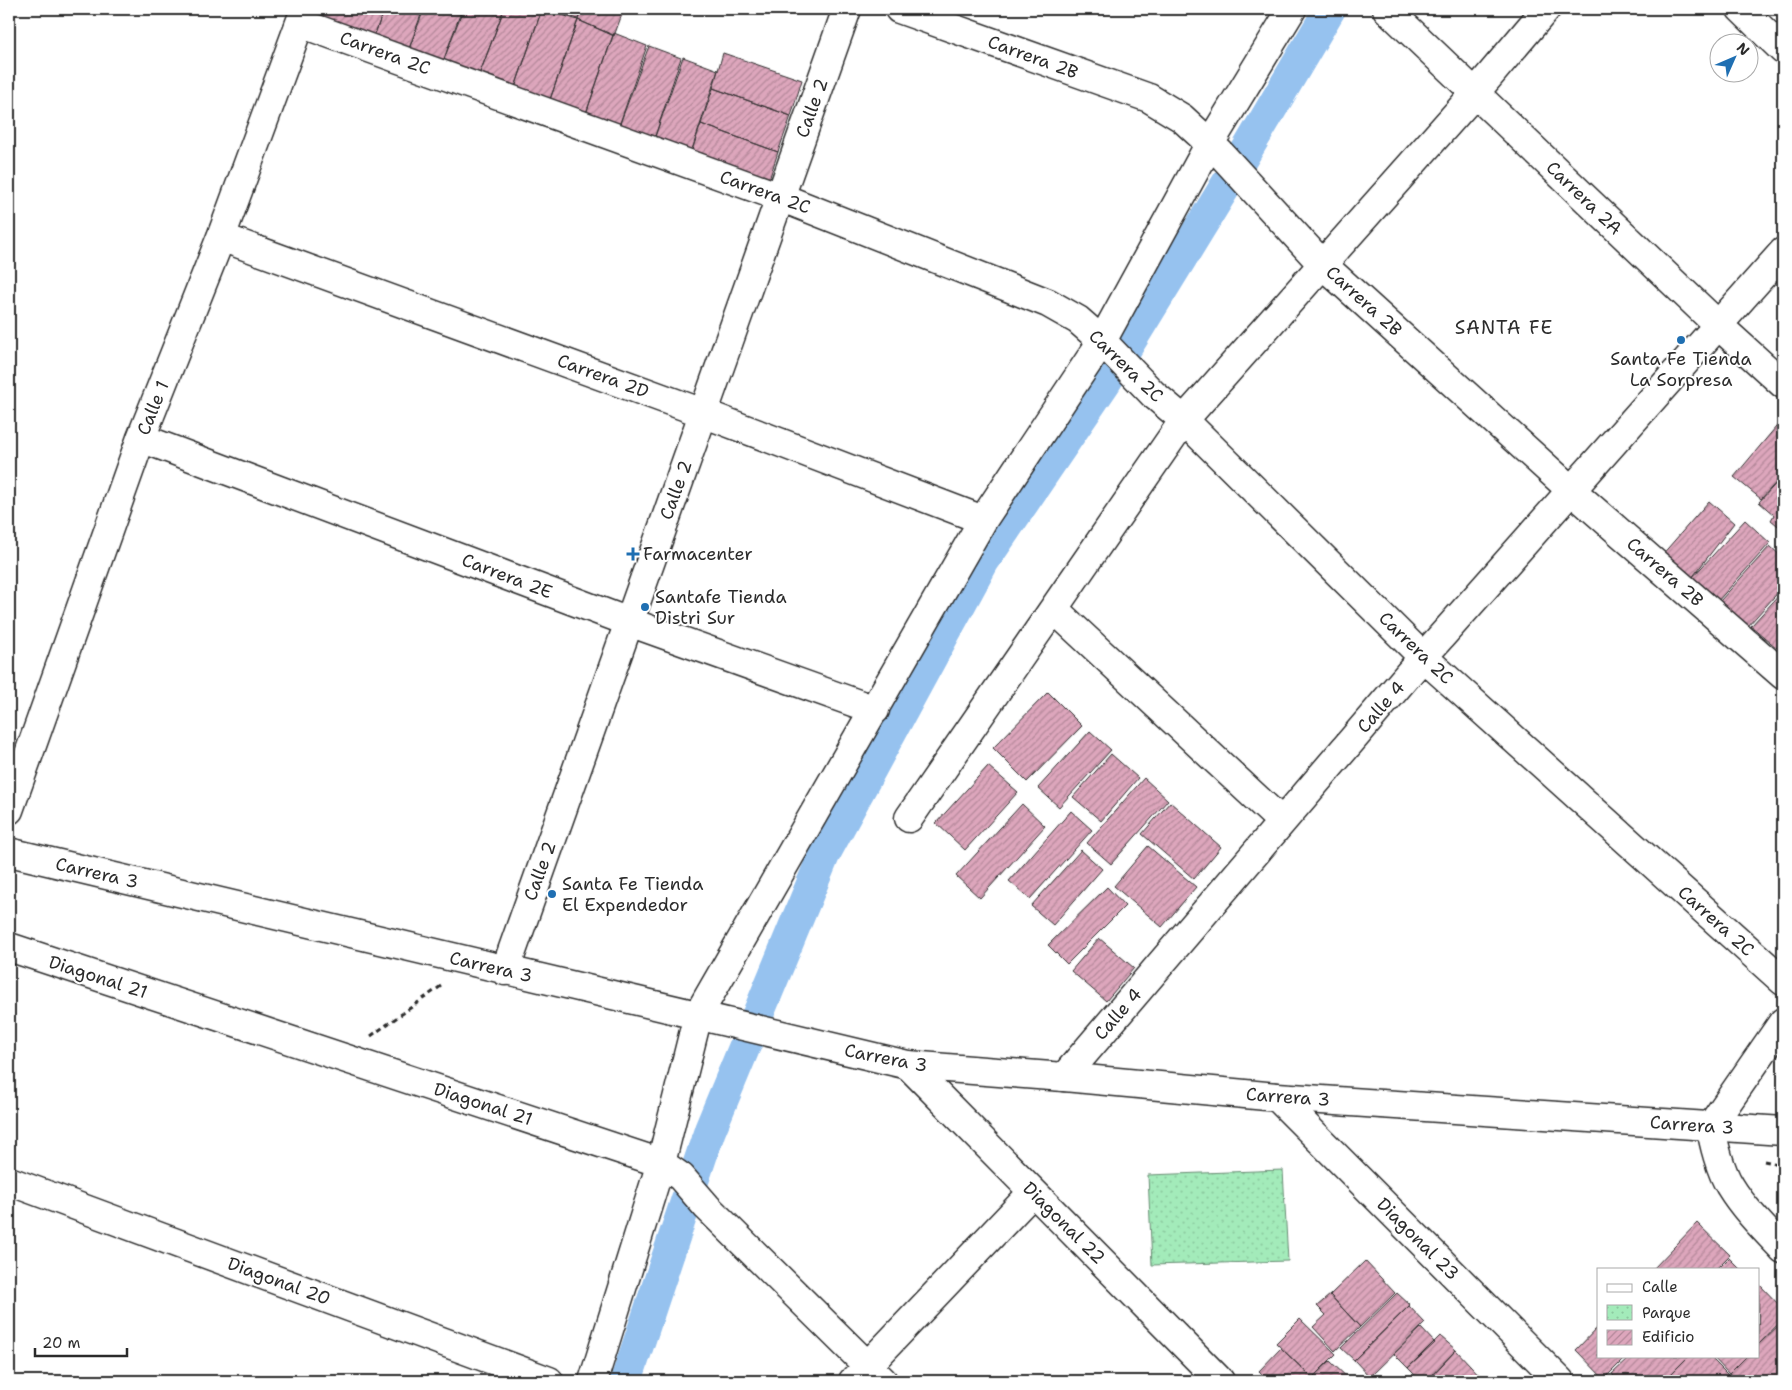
<svg xmlns="http://www.w3.org/2000/svg" width="1792" height="1390" viewBox="0 0 1792 1390" font-family="'Shantell Sans',sans-serif">
	<style>
		.park { fill: url(#park-dots); stroke: #678b72 }
		.lines { fill: none; stroke-linecap: round; stroke-linejoin: round }
		.canal { stroke: #96c2ef; stroke-width: 32 }
		.building { fill: url(#building-hatch); stroke: #2b2b2b }
		.street-casing { stroke: #2b2b2b; stroke-width: 31 }
		.secondary-casing { stroke: #2b2b2b; stroke-width: 31 }
		.path { stroke: #2b2b2b; stroke-width: 3; stroke-dasharray: 5 4; stroke-linecap: butt }
		.street { stroke: #fff; stroke-width: 28 }
		.secondary { stroke: #fff; stroke-width: 28 }
		.poi-dot { fill: #1f6fb2; stroke: #fff; stroke-width: 2 }
		.labels { text-anchor: middle; dominant-baseline: central; stroke-width: 4; stroke-linejoin: round; paint-order: stroke }
		.street-label { font-size: 18px; fill: #2b2b2b; stroke: #fff }
		.poi-label { font-size: 18px; fill: #2b2b2b; stroke: #fff; text-anchor: start }
		.neighbourhood-label { font-size: 19px; letter-spacing: 1px; fill: #2b2b2b; stroke: #fff }
	</style>
	<defs>
		<pattern id="park-dots" width="8" height="8" patternUnits="userSpaceOnUse" patternTransform="scale(1.25)"><rect width="8" height="8" fill="#a3ebba"/><path d="M2 2h.1M6 6h.1" fill="none" stroke="#8ccaa0" stroke-width="1.8" stroke-linecap="round"/></pattern>
		<pattern id="building-hatch" width="6" height="6" patternUnits="userSpaceOnUse" patternTransform="scale(1.25)"><rect width="6" height="6" fill="#dda6bc"/><path d="M-1 1l2-2M0 6l6-6M5 7l2-2" fill="none" stroke="#b38799"/></pattern>
	</defs>
	<rect width="100%" height="100%" fill="#fff"/>
	<filter id="ink" filterUnits="userSpaceOnUse"><feTurbulence type="fractalNoise" baseFrequency=".02" numOctaves="2"/><feDisplacementMap in="SourceGraphic" scale="10" xChannelSelector="R" yChannelSelector="G"/><feConvolveMatrix kernelMatrix="1 2 1 2 8 2 1 2 1" color-interpolation-filters="sRGB"/></filter>
	<g filter="url(#ink)">
		<!-- park -->
		<path class="park" d="M1283 1170 1288 1261 1152 1265 1148 1175Z"/>
		<g class="lines">
			<!-- canal -->
			<path class="canal" d="M626 1381 710 1130 824 855 983 562 1106 381 1231 177 1330 9"/>
		</g>
		<!-- building -->
		<path class="building" d="M317 9H384L370 48 311 27Z
			M384 9H423L405 60 370 48Z
			M424 9H462L440 70 405 60Z
			M463 9H504L475 86 440 70Z
			M504 9H542L511 99 475 86Z
			M542 9 578 20 547 108 511 99Z
			M546 9H581L578 19Z
			M582 9H624L614 36 578 20Z
			M578 20 613 35 582 125 547 108Z
			M614 33 647 46 615 137 582 125Z
			M649 46 681 58 651 148 615 137Z
			M723 53 802 80 791 116 713 88Z
			M683 57 718 70 688 162 651 148Z
			M713 88 791 116 778 152 701 124Z
			M701 124 778 152 766 189 688 162Z
			M1781 421 1783 422V475L1761 499 1734 477Z
			M1783 476V530L1771 520 1774 515 1759 502Z
			M1709 501 1734 523 1691 579 1661 556Z
			M1745 520 1770 543 1716 603 1691 579Z
			M1770 546 1783 558V587L1748 626 1720 601Z
			M1783 591V642L1777 648 1751 626Z
			M1048 692 1082 726 1027 782 993 748Z
			M1090 731 1111 750 1059 807 1038 788Z
			M1111 754 1138 778 1101 821 1073 797Z
			M988 766 1018 792 965 850 936 823Z
			M1144 778 1168 800 1111 864 1087 843Z
			M1170 802 1221 847 1194 879 1142 834Z
			M1022 804 1045 826 980 898 956 876Z
			M1071 811 1092 830 1030 899 1009 881Z
			M1148 846 1196 887 1162 927 1114 886Z
			M1081 850 1102 869 1053 925 1031 906Z
			M1107 887 1125 906 1067 964 1048 945Z
			M1099 938 1134 968 1106 1001 1071 971Z
			M1697 1223 1730 1255 1716 1269H1653Z
			M1729 1258 1740 1269H1718Z
			M1365 1261 1395 1293 1360 1327 1330 1295Z
			M1759 1284 1783 1309V1319L1758 1345Z
			M1397 1293 1410 1305 1354 1360 1341 1348Z
			M1330 1295 1360 1327 1335 1351 1313 1327 1326 1315 1317 1306Z
			M1409 1306 1425 1323 1370 1377 1354 1360Z
			M1300 1319 1336 1354 1312 1378 1276 1343Z
			M1783 1321V1381H1736L1729 1374 1747 1356H1758V1345Z
			M1598 1327V1356H1627L1604 1379 1576 1350Z
			M1421 1328 1435 1343 1408 1368 1394 1354Z
			M1440 1336 1456 1350 1427 1381H1421L1408 1368Z
			M1281 1348 1312 1378 1330 1361 1351 1381H1267L1268 1380 1259 1371Z
			M1456 1350 1485 1381H1426Z
			M1631 1356H1689L1664 1381H1619L1612 1374Z
			M1689 1356H1709L1730 1377 1725 1381H1664Z
			M1712 1356H1747L1729 1374Z"/>
		<g class="lines">
			<defs>
				<path id="street" d="M899 9 1149 98 1182 118 1220 153 1323 265 1571 490 1783 675
					M1387 9 1718 325 1783 384
					M1741 9 1783 50
					M300 23 780 197 1048 303 1078 320 1102 341 1153 394 1184 420 1423 657 1783 981
					M221 237 703 413 983 520
					M141 438 629 622 875 710
					M1054 609 1282 822
					M9 810 141 438 221 237 305 9
					M909 818 1184 420 1475 93 1546 9
					M9 947 661 1163 681 1177 707 1207 883 1381
					M505 971 847 9
					M1783 1022 1711 1126C1713 1143 1721 1172 1730 1186 1744 1209 1764 1229 1783 1249
					M908 1065 1220 1381
					M1064 1077 1423 657 1783 252
					M1277 1097 1560 1381
					M9 1181 549 1381
					M593 1381 661 1163 698 1015 983 520 1102 341 1209 145 1292 9
					M853 1381 1033 1192"/>
				<path id="secondary" d="M9 852 908 1065 1064 1077 1277 1097 1783 1131"/>
			</defs>
			<!-- street casing -->
			<use href="#street" class="street-casing"/>
			<!-- secondary casing -->
			<use href="#secondary" class="secondary-casing"/>
			<!-- path -->
			<path class="path" d="M371 1036 441 986
				M1764 1161 1783 1165"/>
			<!-- street -->
			<use href="#street" class="street"/>
			<!-- secondary -->
			<use href="#secondary" class="secondary"/>
		</g>
	</g>
	<!-- markers -->
	<g class="poi-dot">
		<circle cx="1681" cy="340" r="5"/>
		<path d="M630.5 546.5h5v5h5v5h-5v5h-5v-5h-5v-5h5z"/>
		<circle cx="645" cy="607" r="5"/>
		<circle cx="552" cy="894" r="5"/>
	</g>
	<g class="labels">
		<!-- street labels -->
		<g class="street-label">
			<text transform="translate(385 53) rotate(20)">Carrera 2C</text>
			<text transform="translate(1033 57) rotate(20)">Carrera 2B</text>
			<text transform="translate(812 108) rotate(-70)">Calle 2</text>
			<text transform="translate(765 192) rotate(20)">Carrera 2C</text>
			<text transform="translate(1584 198) rotate(44)">Carrera 2A</text>
			<text transform="translate(1364 301) rotate(42)">Carrera 2B</text>
			<text transform="translate(1126 366) rotate(44)">Carrera 2C</text>
			<text transform="translate(603 376) rotate(20)">Carrera 2D</text>
			<text transform="translate(153 408) rotate(-68)">Calle 1</text>
			<text transform="translate(676 490) rotate(-70)">Calle 2</text>
			<text transform="translate(1665 572) rotate(41)">Carrera 2B</text>
			<text transform="translate(507 576) rotate(21)">Carrera 2E</text>
			<text transform="translate(1416 648) rotate(44)">Carrera 2C</text>
			<text transform="translate(1381 707) rotate(-49)">Calle 4</text>
			<text transform="translate(540 871) rotate(-70)">Calle 2</text>
			<text transform="translate(97 873) rotate(13)">Carrera 3</text>
			<text transform="translate(1716 921) rotate(42)">Carrera 2C</text>
			<text transform="translate(491 967) rotate(13)">Carrera 3</text>
			<text transform="translate(98 977) rotate(18)">Diagonal 21</text>
			<text transform="translate(1118 1014) rotate(-49)">Calle 4</text>
			<text transform="translate(886 1058) rotate(11)">Carrera 3</text>
			<text transform="translate(1288 1097) rotate(4)">Carrera 3</text>
			<text transform="translate(483 1104) rotate(18)">Diagonal 21</text>
			<text transform="translate(1692 1125) rotate(4)">Carrera 3</text>
			<text transform="translate(1064 1223) rotate(45)">Diagonal 22</text>
			<text transform="translate(1418 1239) rotate(45)">Diagonal 23</text>
			<text transform="translate(279 1281) rotate(20)">Diagonal 20</text>
		</g>
		<!-- poi labels -->
		<g class="poi-label">
			<text x="1681" y="359" text-anchor="middle">Santa Fe Tienda<tspan x="1681" dy="21">La Sorpresa</tspan></text>
			<text x="643" y="554">Farmacenter</text>
			<text x="655" y="597">Santafe Tienda<tspan x="655" dy="21">Distri Sur</tspan></text>
			<text x="562" y="884">Santa Fe Tienda<tspan x="562" dy="21">El Expendedor</tspan></text>
		</g>
		<!-- neighbourhood labels -->
		<g class="neighbourhood-label">
			<text x="1504" y="327">SANTA FE</text>
		</g>
	</g>
	<!-- margin -->
	<rect width="1792" height="1390" fill="none" stroke="#fff" stroke-width="30"/>
	<rect x="15" y="15" width="1762" height="1360" fill="none" stroke="#2b2b2b" stroke-width="2" filter="url(#ink)"/>
	<!-- legend -->
	<rect x="1597" y="1268" width="162" height="90" fill="#ffffff" stroke="#aaaaaa"/>
	<rect x="1607" y="1284" width="25" height="8" fill="#ffffff" stroke="#aaaaaa"/>
	<text x="1642" y="1292" font-size="15" fill="#2b2b2b">Calle</text>
	<rect x="1607" y="1305" width="25" height="15" fill="url(#park-dots)" stroke="#aaaaaa"/>
	<text x="1642" y="1318" font-size="15" fill="#2b2b2b">Parque</text>
	<rect x="1607" y="1330" width="25" height="15" fill="url(#building-hatch)" stroke="#aaaaaa"/>
	<text x="1642" y="1342" font-size="15" fill="#2b2b2b">Edificio</text>
	<!-- north arrow -->
	<g transform="translate(1734 58) rotate(45)"><circle r="24" fill="#ffffff" stroke="#aaaaaa"/>
	<path d="M0-4L9 19L0 12L-9 19Z" fill="#1f6fb2"/>
	<text y="-8" font-size="14" font-weight="bold" text-anchor="middle" fill="#2b2b2b">N</text>
	</g>
	<!-- scale -->
	<path d="M35 1348v8h92v-8" fill="none" stroke="#2b2b2b" stroke-width="2.5"/>
	<text x="42" y="1348" font-size="15" fill="#2b2b2b" stroke="#ffffff" stroke-width="4" paint-order="stroke">20 m</text>
</svg>
